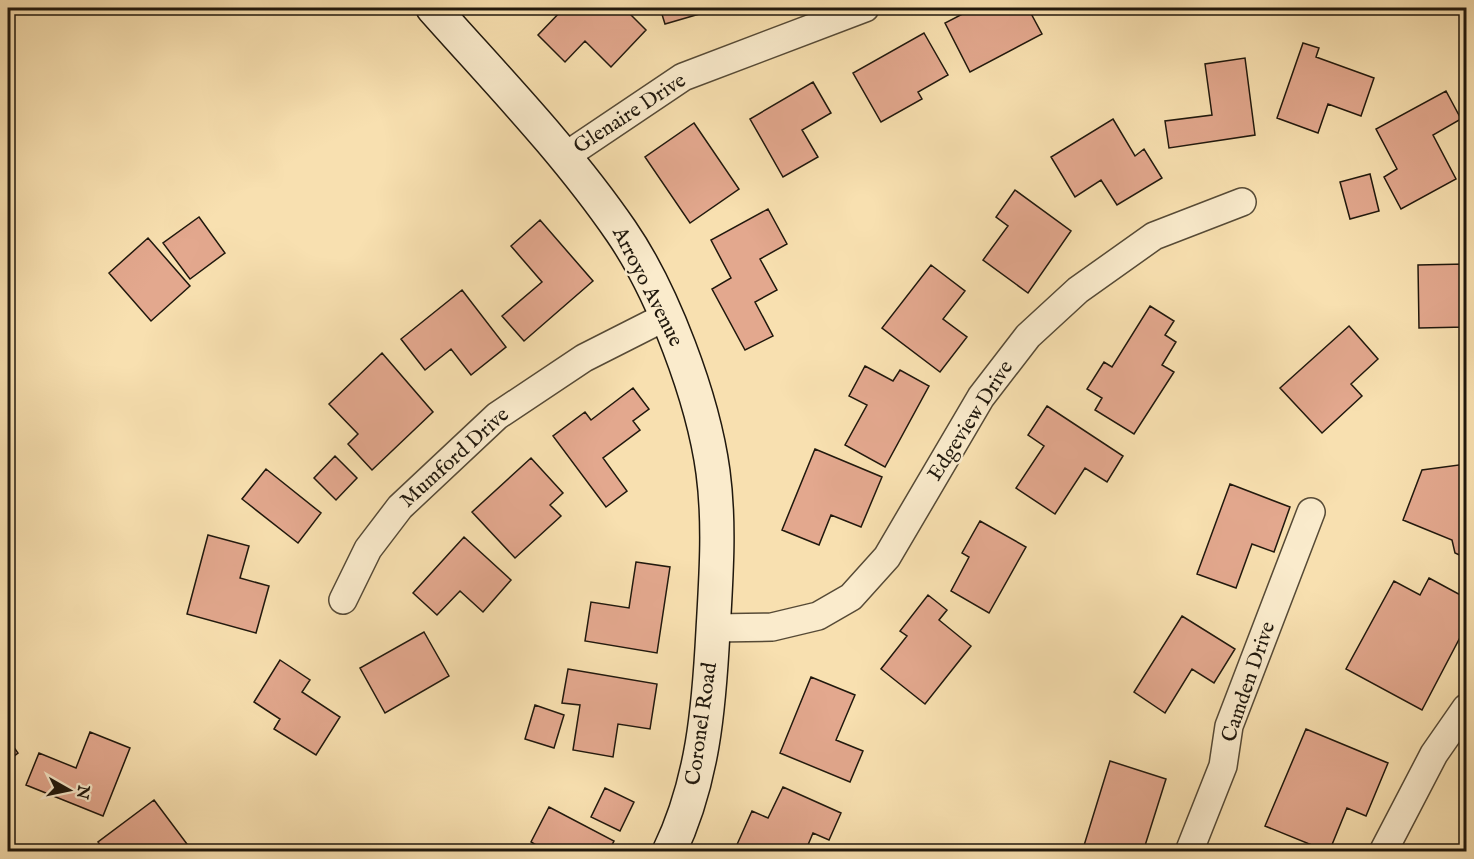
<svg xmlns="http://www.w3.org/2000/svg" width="1474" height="859" viewBox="0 0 1474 859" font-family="'IM FELL English',serif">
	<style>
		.building { fill: #e3a88e; stroke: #20180d; stroke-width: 1.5 }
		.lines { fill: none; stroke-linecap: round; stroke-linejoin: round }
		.street-casing { stroke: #564a36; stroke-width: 30 }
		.secondary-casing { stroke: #20180d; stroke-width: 36 }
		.street { stroke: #faebcc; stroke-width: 27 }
		.secondary { stroke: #faebcc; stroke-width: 33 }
		.labels { text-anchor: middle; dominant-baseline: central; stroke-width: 5; stroke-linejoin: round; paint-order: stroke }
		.street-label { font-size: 21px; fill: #20180d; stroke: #faebcc }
	</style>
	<rect width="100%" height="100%" fill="#f8e0b0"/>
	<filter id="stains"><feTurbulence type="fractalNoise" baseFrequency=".00333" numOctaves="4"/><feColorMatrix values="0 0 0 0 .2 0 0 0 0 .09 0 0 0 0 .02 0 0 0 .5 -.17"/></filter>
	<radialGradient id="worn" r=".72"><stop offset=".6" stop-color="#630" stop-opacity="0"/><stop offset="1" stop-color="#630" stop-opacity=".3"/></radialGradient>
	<!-- building -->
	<path class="building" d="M564 8H624L646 30 611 67 585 41 565 62 538 35Z
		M660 8H720L665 24Z
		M974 8H986L988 10 994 8H1028L1042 34 970 72 945 23Z
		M924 33 948 75 918 92 922 99 881 122 853 73Z
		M1303 43 1319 48 1316 57 1374 78 1361 116 1328 104 1318 133 1277 118Z
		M1245 58 1255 135 1169 148 1165 121 1212 115 1205 64Z
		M813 82 831 113 802 130 818 157 783 177 750 119Z
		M1446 91 1461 119 1433 135 1456 179 1401 209 1384 177 1397 169 1376 129Z
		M1113 119 1135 156 1144 149 1162 178 1117 205 1101 180 1075 197 1051 157Z
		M694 123 739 189 690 223 645 157Z
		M1370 174 1379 211 1350 219 1340 182Z
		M1015 190 1071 231 1028 293 983 260 1008 226 996 217Z
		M768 209 787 244 760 259 777 290 755 302 773 336 745 350 712 289 731 278 711 240Z
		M199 217 225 253 190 279 163 243Z
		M540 220 593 281 524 341 502 316 542 282 511 246Z
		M148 238 190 286 151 321 109 273Z
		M1466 264V327L1419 328 1418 265Z
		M931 265 965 291 943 319 967 337 940 372 882 328Z
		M462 290 506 347 471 375 451 349 425 370 401 339Z
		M1150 306 1174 321 1165 335 1176 342 1162 365 1174 372 1134 434 1095 410 1102 398 1087 389 1104 362 1112 367Z
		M1349 326 1378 359 1351 384 1362 396 1322 433 1280 388Z
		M382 353 433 412 372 470 348 444 358 434 329 404Z
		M865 366 893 381 900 370 929 386 885 467 845 445 867 405 849 396Z
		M633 388 649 409 633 421 640 430 603 458 627 491 606 507 553 436 585 412 591 420Z
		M1047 406 1123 456 1107 482 1085 468 1055 514 1016 488 1044 446 1028 435Z
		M815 449 882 477 861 527 831 515 819 545 782 530Z
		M335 456 357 478 336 500 314 478Z
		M531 458 563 493 550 505 561 516 515 558 472 512Z
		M1466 464V558L1455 553 1452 540 1403 520 1422 470Z
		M266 469 321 513 298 543 242 499Z
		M1230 484 1290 507 1274 552 1252 544 1236 588 1197 574Z
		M980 521 1026 547 989 613 951 591 969 557 962 553Z
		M208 535 249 546 240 578 269 586 256 633 187 614Z
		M464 537 511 580 483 612 460 591 437 615 413 593Z
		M636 562 670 567 657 653 585 641 591 602 629 608Z
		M1429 578 1466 598V626L1422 710 1346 669 1394 581 1420 595Z
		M928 595 947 610 939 620 971 646 925 704 881 669 907 636 900 631Z
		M1182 616 1235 649 1214 683 1192 669 1165 713 1134 692Z
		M424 632 449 676 385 713 360 668Z
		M280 660 310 680 302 692 340 717 316 755 274 729 280 719 254 702Z
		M568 669 657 684 650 729 618 724 613 757 573 750 580 705 562 703Z
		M811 677 855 695 836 740 863 751 850 782 780 753Z
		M535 705 564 715 554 748 525 739Z
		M1306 729 1388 763 1366 816 1347 808 1329 852 1265 826Z
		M90 732 130 748 103 816 26 785 39 753 76 768Z
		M8 739 18 753 8 761Z
		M1110 761 1166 779 1143 852H1082Z
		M783 787 841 813 829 840 813 833 805 852H742L735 849 752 811 768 818Z
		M605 788 634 802 620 831 591 817Z
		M154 800 193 852H105L98 842Z
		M549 807 614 841 608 852H548L531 842Z"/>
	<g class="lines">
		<defs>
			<path id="street" d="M564 157 683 77 865 8
				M343 600 368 549 400 507 497 416 584 358 665 317
				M713 628 772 627 818 616 851 597 887 557 981 397 1028 336 1078 290 1154 236 1242 202
				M1189 852 1223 766 1229 726 1311 512
				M1383 852 1434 754 1466 708"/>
			<path id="secondary" d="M433 8C497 80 566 151 621 231 663 292 703 398 713 472 720 524 716 578 713 631 709 707 703 782 669 852"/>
		</defs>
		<!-- street casing -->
		<use href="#street" class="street-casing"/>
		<!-- secondary casing -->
		<use href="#secondary" class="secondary-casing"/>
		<!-- street -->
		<use href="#street" class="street"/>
		<!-- secondary -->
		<use href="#secondary" class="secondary"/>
	</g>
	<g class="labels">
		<!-- street labels -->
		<g class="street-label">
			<text transform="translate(630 114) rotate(-33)">Glenaire Drive</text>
			<text transform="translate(647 287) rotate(63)">Arroyo Avenue</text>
			<text transform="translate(971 421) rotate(-57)">Edgeview Drive</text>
			<text transform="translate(455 458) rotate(-42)">Mumford Drive</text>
			<text transform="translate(1249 682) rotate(-71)">Camden Drive</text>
			<text transform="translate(702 724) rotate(-82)">Coronel Road</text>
		</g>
	</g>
	<!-- margin -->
	<rect width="1474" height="859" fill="none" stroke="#f8e0b0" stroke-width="30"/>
	<rect x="9" y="9" width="1456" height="841" fill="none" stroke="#20180d" stroke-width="3"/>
	<rect x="15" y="15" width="1444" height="829" fill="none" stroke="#20180d" stroke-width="1.5"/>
	<!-- north arrow -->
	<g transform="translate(69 790) rotate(99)" stroke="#faebcc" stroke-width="4.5" paint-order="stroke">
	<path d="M0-4.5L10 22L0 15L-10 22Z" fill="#20180d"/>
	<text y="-9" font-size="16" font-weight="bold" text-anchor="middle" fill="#20180d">N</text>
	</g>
	<rect width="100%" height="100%" filter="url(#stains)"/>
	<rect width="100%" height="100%" fill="url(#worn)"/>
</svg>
